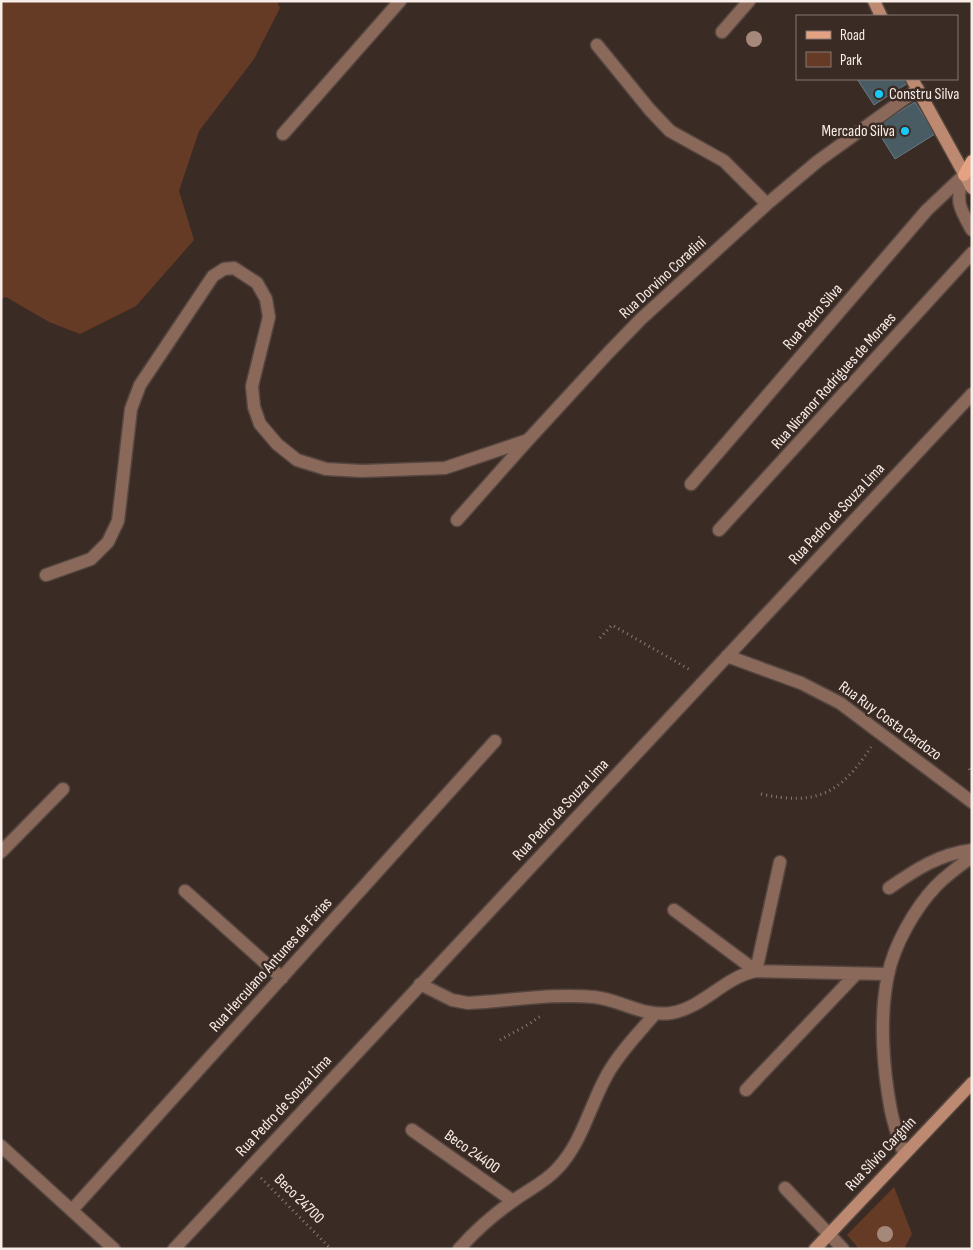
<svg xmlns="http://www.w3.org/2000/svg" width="973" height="1250" viewBox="0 0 973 1250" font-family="'Sofia Sans Condensed',sans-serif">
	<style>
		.green { fill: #663b26 }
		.building { fill: #495c64; stroke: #677a82 }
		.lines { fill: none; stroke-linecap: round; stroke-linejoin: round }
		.lane-casing { stroke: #554640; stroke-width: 15 }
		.street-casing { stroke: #554640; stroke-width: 15 }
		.secondary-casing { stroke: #554640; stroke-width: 15 }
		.primary-casing { stroke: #554640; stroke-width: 15 }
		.path { stroke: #8a7d77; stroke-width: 3; stroke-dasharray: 1 4; stroke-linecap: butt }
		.lane { stroke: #8a695a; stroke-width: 12 }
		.street { stroke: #8a695a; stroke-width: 12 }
		.secondary { stroke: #bd8a71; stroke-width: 12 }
		.primary { stroke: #e4a282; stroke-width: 12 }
		.tree { fill: #a6887a }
		.poi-dot { fill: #17cafb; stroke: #3a2b24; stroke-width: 2 }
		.labels { text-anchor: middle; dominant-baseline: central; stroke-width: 5; stroke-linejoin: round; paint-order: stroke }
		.poi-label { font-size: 16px; fill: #f8ede9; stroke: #3a2b24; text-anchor: start }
		.street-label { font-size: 16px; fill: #f8ede9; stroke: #3a2b24 }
	</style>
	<rect width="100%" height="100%" fill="#3a2b24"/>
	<!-- green -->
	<path class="green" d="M1 1H277L280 8 254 59 199 131 179 191 194 240 136 306 80 334 49 322 6 297 1 299Z
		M894 1187 912 1234 904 1249H859L847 1235Z"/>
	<!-- building -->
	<path class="building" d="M857 79H905L908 83 874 105Z
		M915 102 935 134 895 159 875 127Z"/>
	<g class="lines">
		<defs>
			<path id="lane" d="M46 575 91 559 108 542 118 521 131 409 140 385 213 276 224 269 234 268 257 283 266 299 269 317 252 386 254 407 260 424 277 444 297 460 326 469 362 471 445 468 528 440"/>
			<path id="street" d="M722 32 749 1
				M597 45 650 110 670 131 724 161 767 204
				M283 134 400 1
				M963 177C955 202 960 209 972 230
				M691 484 927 210 964 175
				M457 520 528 440 609 352 641 319 767 204 818 161 918 89
				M719 530 972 253
				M727 656 801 683 840 703 972 802
				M1 852 63 789
				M889 888C915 870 939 854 972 850
				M185 891 282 978
				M674 910 756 971 780 862
				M420 984 452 1000 468 1003C509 1001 552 993 594 997 622 1000 642 1017 671 1013 703 1008 724 977 756 971L888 974
				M746 1090 856 974
				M412 1130 513 1201
				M1 1146 114 1249
				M904 1154C899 1140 894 1125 891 1111 883 1069 879 1017 888 975 894 945 915 908 936 886 947 875 959 866 972 857
				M785 1188 843 1249
				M72 1210 495 741
				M174 1249 972 394
				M459 1249C475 1231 493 1215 513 1201 528 1190 544 1183 557 1169 582 1143 590 1105 607 1075 619 1053 638 1034 654 1015"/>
			<path id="secondary" d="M874 1 881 16
				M912 79 972 188
				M815 1249 972 1083"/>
			<path id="primary" d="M964 175 972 161"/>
		</defs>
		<!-- lane casing -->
		<use href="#lane" class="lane-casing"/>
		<!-- street casing -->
		<use href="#street" class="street-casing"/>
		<!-- secondary casing -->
		<use href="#secondary" class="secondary-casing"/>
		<!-- primary casing -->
		<use href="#primary" class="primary-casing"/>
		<!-- path -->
		<path class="path" d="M600 638 612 625 692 671
			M972 765 969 768 972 774
			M761 794C817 806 840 794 871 747
			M500 1040 529 1024 542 1015
			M261 1178 331 1249"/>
		<!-- lane -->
		<use href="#lane" class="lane"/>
		<!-- street -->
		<use href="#street" class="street"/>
		<!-- secondary -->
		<use href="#secondary" class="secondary"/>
		<!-- primary -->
		<use href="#primary" class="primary"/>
	</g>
	<!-- trees -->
	<g class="tree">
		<circle cx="754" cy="39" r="8"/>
		<circle cx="885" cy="1234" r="8"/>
	</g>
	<!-- markers -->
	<g class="poi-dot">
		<circle cx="879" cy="94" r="5"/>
		<circle cx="905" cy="131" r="5"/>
	</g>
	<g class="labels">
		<!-- poi labels -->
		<g class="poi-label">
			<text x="889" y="94">Constru Silva</text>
			<text x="895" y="131" text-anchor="end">Mercado Silva</text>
		</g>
		<!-- street labels -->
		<g class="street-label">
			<text transform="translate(663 278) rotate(-43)">Rua Dorvino Coradini</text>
			<text transform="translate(813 317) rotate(-49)">Rua Pedro Silva</text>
			<text transform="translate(834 381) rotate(-48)">Rua Nicanor Rodrigues de Moraes</text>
			<text transform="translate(837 514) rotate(-47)">Rua Pedro de Souza Lima</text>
			<text transform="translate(890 721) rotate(36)">Rua Ruy Costa Cardozo</text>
			<text transform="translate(561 810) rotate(-47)">Rua Pedro de Souza Lima</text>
			<text transform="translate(271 965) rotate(-48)">Rua Herculano Antunes de Farias</text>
			<text transform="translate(284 1106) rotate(-47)">Rua Pedro de Souza Lima</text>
			<text transform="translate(472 1152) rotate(35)">Beco 24400</text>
			<text transform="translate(881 1154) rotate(-47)">Rua Sílvio Cargnin</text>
			<text transform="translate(299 1199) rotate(45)">Beco 24700</text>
		</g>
	</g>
	<!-- border -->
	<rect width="973" height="1250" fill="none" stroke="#f8ede9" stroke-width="5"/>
	<!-- legend -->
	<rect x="796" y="15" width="162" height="65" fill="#3a2b24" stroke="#867973"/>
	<rect x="806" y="31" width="25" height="8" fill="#e4a282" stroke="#867973"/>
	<text x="840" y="40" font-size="15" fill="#f8ede9">Road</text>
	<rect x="806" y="52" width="25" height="15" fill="#663b26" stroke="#867973"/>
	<text x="840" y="65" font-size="15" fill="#f8ede9">Park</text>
</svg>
